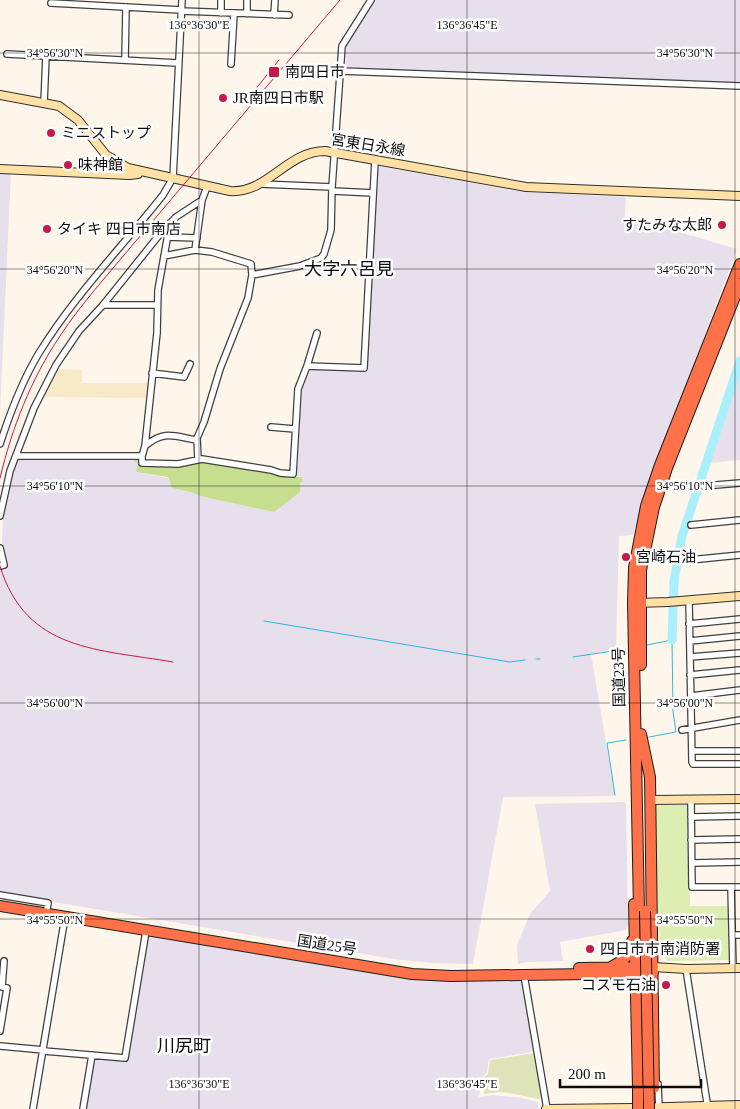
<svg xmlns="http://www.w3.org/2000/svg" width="740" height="1109" viewBox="0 0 740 1109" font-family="'Times New Roman','Noto Sans JP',serif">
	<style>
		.industrial { fill: #e7dfec }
		.farmland { fill: #f8e9c8 }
		.green { fill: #deedb1 }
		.forest { fill: #c5df8e }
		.cemetery { fill: #dfe3ba }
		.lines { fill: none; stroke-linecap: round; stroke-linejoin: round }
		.stream { stroke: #2abbda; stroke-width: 1 }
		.river { stroke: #aaf0fc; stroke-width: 9 }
		.street-casing { stroke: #3f3f3f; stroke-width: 8 }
		.secondary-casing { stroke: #2e2e2e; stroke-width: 10 }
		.highway-casing { stroke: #1d1d1d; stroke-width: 12 }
		.street { stroke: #fff; stroke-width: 5.5 }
		.secondary { stroke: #ffe1a6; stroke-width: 8 }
		.highway { stroke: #ff7249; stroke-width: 10 }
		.rail { stroke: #c81848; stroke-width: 1 }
		.highway-bridge-casing { stroke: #1d1d1d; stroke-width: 12; stroke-linecap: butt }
		.highway-bridge { stroke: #ff7249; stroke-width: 10 }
		.ticks { fill: none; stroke: #0c0c0c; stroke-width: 1; stroke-opacity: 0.45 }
		.poi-dot { fill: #c81848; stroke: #fff; stroke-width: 2 }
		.labels { text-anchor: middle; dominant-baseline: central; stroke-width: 5; stroke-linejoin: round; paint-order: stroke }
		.poi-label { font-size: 15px; fill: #0c0c0c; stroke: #fff; text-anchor: start }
		.street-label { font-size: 15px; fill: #0c0c0c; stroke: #fff }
		.quarter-label { font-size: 18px; fill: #0c0c0c; stroke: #fff }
		.ticks-label { font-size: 12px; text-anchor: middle; fill: #0c0c0c; stroke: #fff; stroke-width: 5; stroke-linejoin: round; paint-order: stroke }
	</style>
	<rect width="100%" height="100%" fill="#fff6eb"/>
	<!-- industrial -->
	<path class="industrial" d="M376 0H740V84L346 67V46Z
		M377 166 523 192 626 197 625 216 737 249 650 481 633 535 619 536 616 649 591 654 615 796 503 797 473 964 433 963 393 959 0 893V568L7 565 2 542 3 515 14 465 17 459H134V461L138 463 136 472 168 478 172 488 190 492 204 497 274 512 300 482 302 477 297 476 302 390 310 371 313 369 366 370Z
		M0 172H11L0 412Z
		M740 374V460L710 463Z
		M624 802 626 805 628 924 626 930 560 942 563 961 527 962 518 964 517 945 530 914 550 891 535 804Z
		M149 936 410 979 438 981H523L533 1052 489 1059 487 1072 482 1078 479 1097 492 1095 522 1098 538 1102V1109H85L93 1058 128 1060Z"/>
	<!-- farmland -->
	<path class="farmland" d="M57 369 82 370V383H148L146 398 42 397Z"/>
	<!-- green -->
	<path class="green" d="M656 805H689L690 906H730L731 960 668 961 661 952 658 913 655 807Z"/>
	<!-- forest -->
	<path class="forest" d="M134 459H139L140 464 182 465 203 461 270 471 279 476 302 477V482L300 483V492L274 512 204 497 190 492 172 488 168 477 136 472 138 463 134 461Z"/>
	<!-- cemetery -->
	<path class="cemetery" d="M535 1053 541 1098 538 1099 510 1093 500 1092 484 1094 483 1078 488 1074 490 1060Z"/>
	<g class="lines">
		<!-- stream -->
		<path class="stream" d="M264 621 510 662 525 660
			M647 645 672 640 673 711 676 732 649 737
			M573 657 626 649
			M536 659H540
			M615 795 607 743 626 740"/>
		<!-- river -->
		<path class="river" d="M672 640 674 581 682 536 740 361"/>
		<defs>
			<path id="street" d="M51 3 181 10
				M181 11 289 15
				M221 13V0
				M247 14V0
				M274 15 275 0
				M7 54 178 63
				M125 60 126 7
				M231 64 234 14
				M341 71 740 86
				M44 103 46 56
				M261 184 332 187
				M333 191 373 193
				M170 223 158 290 157 333 145 446 142 456V463L178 464 202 459 271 470 280 473 293 474 298 389 307 366 364 368 375 160
				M167 237 197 238
				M195 250 202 200
				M164 256 195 250 212 252 251 264 252 275 248 298 220 369 204 422 197 438 198 460
				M252 275 300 266 321 258 324 254 331 230 332 187 342 46 371 0
				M103 305H157
				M307 366 317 333
				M152 373 184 377 190 364
				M271 427 295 429
				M0 444C10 413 22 381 39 353 74 296 122 247 163 195L173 178 182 0
				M145 446C164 430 173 436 196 440
				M16 456H142
				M704 486 740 483
				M0 516 10 471 34 408 56 365 79 331 103 305 160 234 176 217 202 200 207 187
				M691 525 740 520
				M0 548 4 565 0 566
				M680 561 740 555
				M689 600 692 762 693 764H740
				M689 624 740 619
				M690 641 740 636
				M690 657 740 653
				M690 675 740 670
				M691 696 740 690
				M682 730 740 720
				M692 751H740
				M691 800 692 887H740
				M691 817 740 816
				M691 840 740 839
				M692 863 740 862
				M731 887 733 968
				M0 895 48 903 47 909
				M732 935H740
				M686 969 708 1109
				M524 975 547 1109
				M0 1031 7 988 2 987 4 961
				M0 1046 44 1050
				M44 1051 125 1058 146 931
				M658 1084 659 1109
				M33 1109 65 917
				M83 1109 92 1055"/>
			<path id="secondary" d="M0 95 59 106 78 120 106 155 128 168 230 191C267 194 287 151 325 151L526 187 740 196
				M0 169 129 175 138 174 139 172
				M637 603 668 602 740 596
				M650 800 740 799
				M653 967 686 969 740 968
				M546 1109 633 1108 740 1105"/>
			<path id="highway" d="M641 665V570L654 507 667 468 740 284
				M641 734 650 777 654 1088
				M634 904 638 1088
				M0 906 412 974 451 976 653 973
				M639 911 633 603 634 568 646 506 660 465 740 264
				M611 967C625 959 629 958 632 941
				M579 968 653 967"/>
		</defs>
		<!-- street casing -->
		<use href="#street" class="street-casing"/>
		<!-- secondary casing -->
		<use href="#secondary" class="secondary-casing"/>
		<!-- highway casing -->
		<use href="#highway" class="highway-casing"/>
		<!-- street -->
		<use href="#street" class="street"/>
		<!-- secondary -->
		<use href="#secondary" class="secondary"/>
		<!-- highway -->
		<use href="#highway" class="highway"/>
		<!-- rail -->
		<path class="rail" d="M254 91 279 60
			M0 478C12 428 31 379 60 336 71 319 84 303 97 287L340 0
			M0 566C26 652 99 649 173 662"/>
		<defs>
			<path id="highway-bridge" d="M645 911 649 1109
				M638 1088V1109"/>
		</defs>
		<!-- highway-bridge casing -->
		<use href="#highway-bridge" class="highway-bridge-casing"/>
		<!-- highway-bridge -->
		<use href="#highway-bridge" class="highway-bridge"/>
	</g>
	<!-- ticks -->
	<path class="ticks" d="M199 0V1109M467 0V1109M735 0V1109M0 53H740M0 269H740M0 486H740M0 703H740M0 919H740"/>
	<!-- markers -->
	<g class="poi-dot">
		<rect x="268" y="66" width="12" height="12" rx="2.5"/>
		<circle cx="223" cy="98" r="5"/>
		<circle cx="51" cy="133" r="5"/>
		<circle cx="68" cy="165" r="5"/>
		<circle cx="722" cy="225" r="5"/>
		<circle cx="47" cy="229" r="5"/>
		<circle cx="626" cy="557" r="5"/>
		<circle cx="590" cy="949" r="5"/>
		<circle cx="666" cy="985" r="5"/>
	</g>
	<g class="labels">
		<!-- poi labels -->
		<g class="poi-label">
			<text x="285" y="72">南四日市</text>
			<text x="233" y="98">JR南四日市駅</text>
			<text x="61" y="133">ミニストップ</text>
			<text x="78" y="165">味神館</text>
			<text x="712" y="225" text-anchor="end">すたみな太郎</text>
			<text x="57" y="229">タイキ 四日市南店</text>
			<text x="636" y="557">宮崎石油</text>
			<text x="600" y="949">四日市市南消防署</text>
			<text x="656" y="985" text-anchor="end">コスモ石油</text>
		</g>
		<!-- street labels -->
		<g class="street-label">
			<text transform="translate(368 145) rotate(9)">宮東日永線</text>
			<text transform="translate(619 677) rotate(-91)">国道23号</text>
			<text transform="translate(327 945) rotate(9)">国道25号</text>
		</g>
		<!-- quarter labels -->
		<g class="quarter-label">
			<text x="349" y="269">大字六呂見</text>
			<text x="184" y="1046">川尻町</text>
		</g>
	</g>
	<g class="ticks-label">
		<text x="199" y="29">136°36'30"E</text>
		<text x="467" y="29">136°36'45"E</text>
		<text x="55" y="57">34°56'30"N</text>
		<text x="685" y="57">34°56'30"N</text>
		<text x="55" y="274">34°56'20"N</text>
		<text x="685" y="274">34°56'20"N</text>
		<text x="55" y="490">34°56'10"N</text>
		<text x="685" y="490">34°56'10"N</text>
		<text x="55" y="707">34°56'00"N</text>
		<text x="685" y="707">34°56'00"N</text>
		<text x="55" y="924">34°55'50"N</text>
		<text x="685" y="924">34°55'50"N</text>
		<text x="199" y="1088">136°36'30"E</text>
		<text x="467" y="1088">136°36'45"E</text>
	</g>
	<!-- scale -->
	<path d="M560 1079v8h141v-8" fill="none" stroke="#0c0c0c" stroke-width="2.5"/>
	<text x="568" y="1079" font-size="15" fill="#0c0c0c" stroke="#ffffff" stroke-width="4" paint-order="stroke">200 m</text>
</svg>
